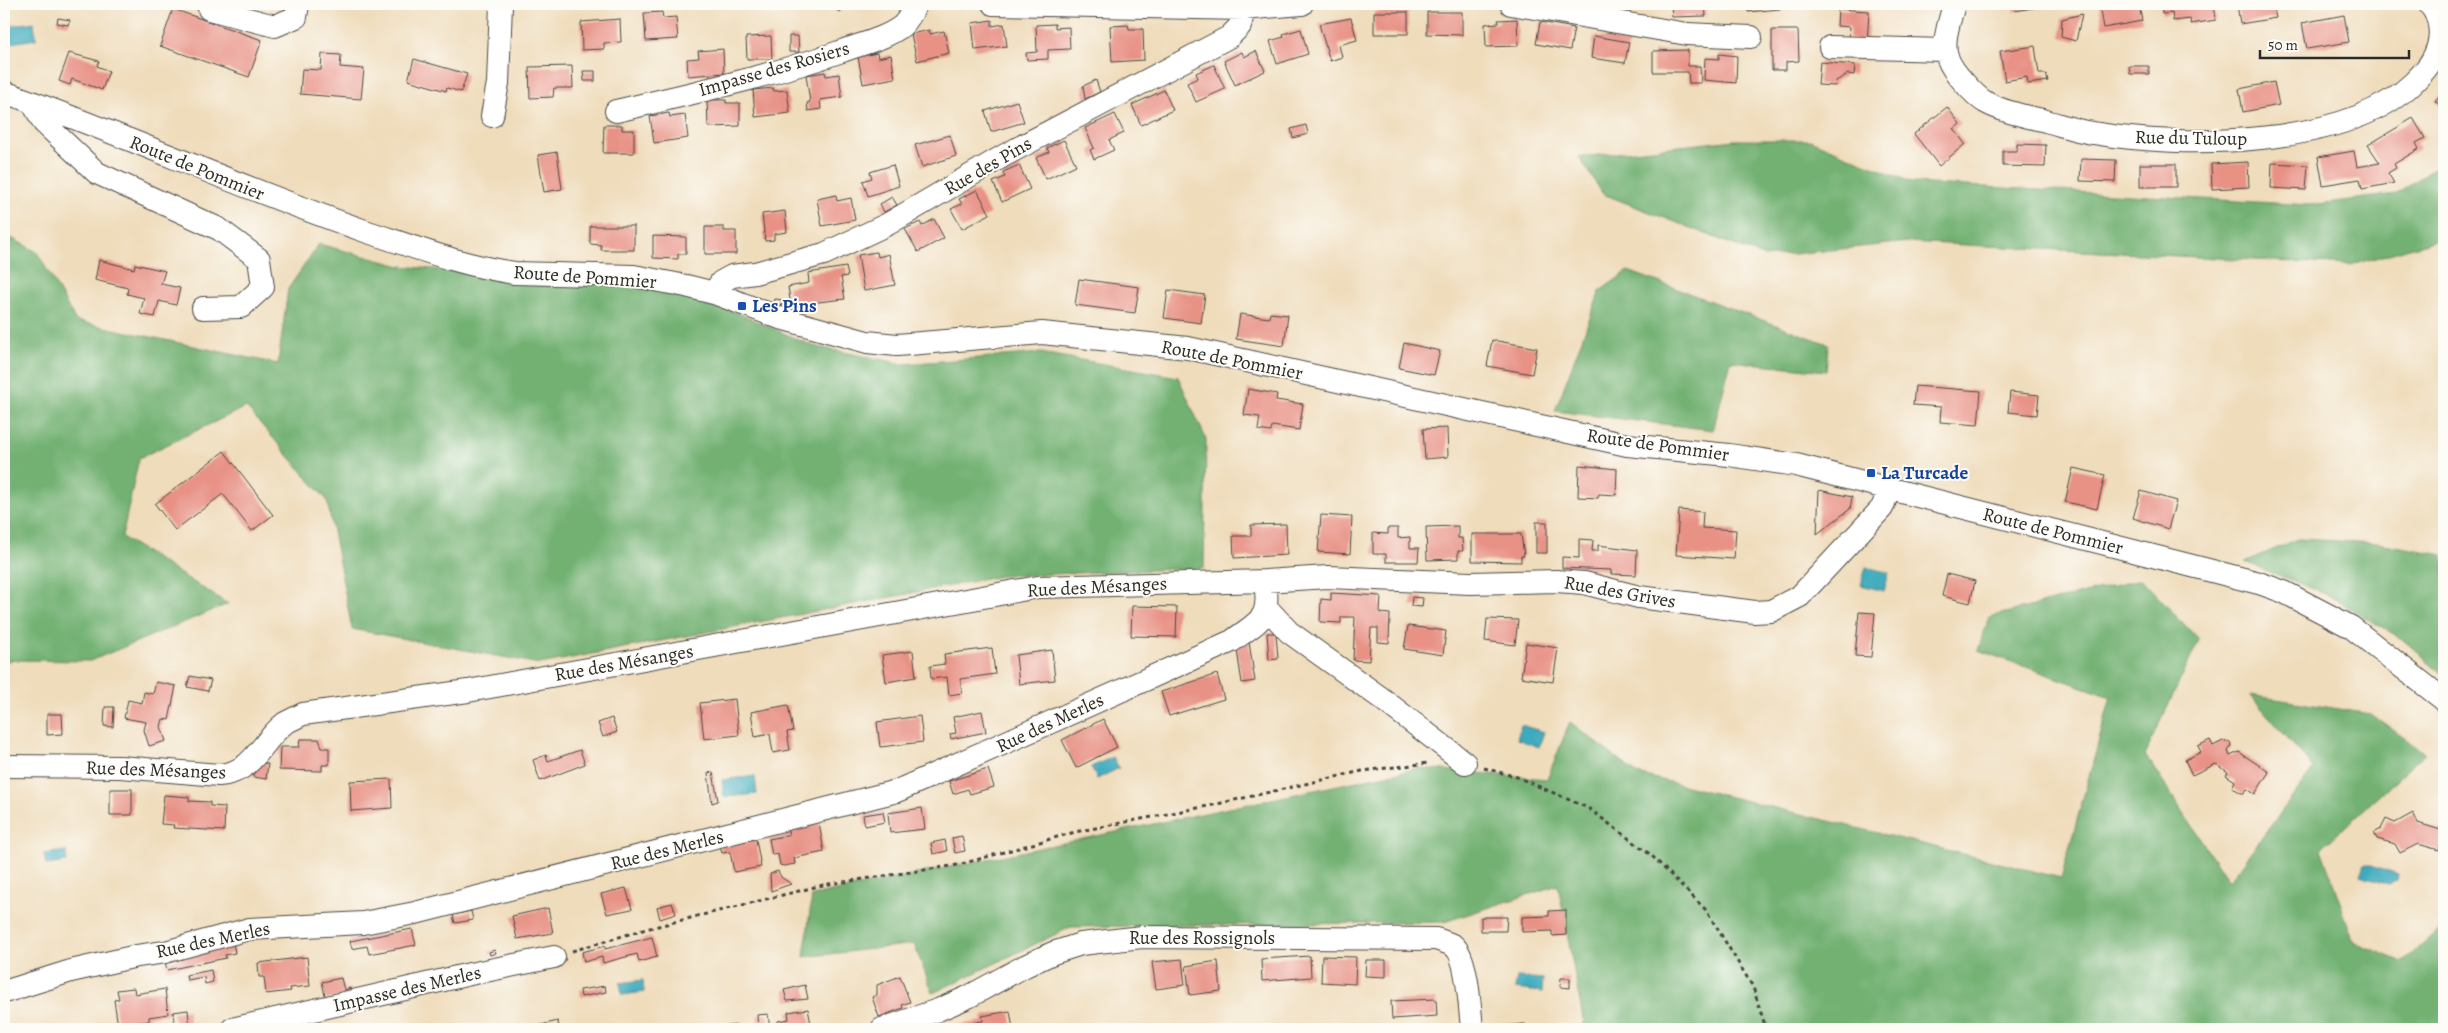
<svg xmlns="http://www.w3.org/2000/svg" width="2448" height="1033" viewBox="0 0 2448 1033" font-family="Alegreya,serif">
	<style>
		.forest { fill: #72b172; stroke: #4e6e4e }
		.water { fill: #3eabbd; stroke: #346b74 }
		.building { fill: #e89286 }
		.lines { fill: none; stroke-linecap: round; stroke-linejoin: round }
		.minor-casing { stroke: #484641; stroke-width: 24 }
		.path { stroke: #484641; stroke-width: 3; stroke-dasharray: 4 4; stroke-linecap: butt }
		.minor { stroke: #fff; stroke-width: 22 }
		.transit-dot { fill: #1a4fb4; stroke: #fdfcf7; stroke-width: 2 }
		.labels { text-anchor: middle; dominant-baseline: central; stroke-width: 4; stroke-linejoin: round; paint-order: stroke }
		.street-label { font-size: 19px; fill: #2b2b2b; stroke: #fdfcf7 }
		.transit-label { font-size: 19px; font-weight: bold; fill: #164399; stroke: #fdfcf7; text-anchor: start }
	</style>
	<rect width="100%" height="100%" fill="#fdfcf7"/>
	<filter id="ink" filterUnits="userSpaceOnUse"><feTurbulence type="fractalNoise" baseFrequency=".02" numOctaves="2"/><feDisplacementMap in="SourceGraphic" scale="10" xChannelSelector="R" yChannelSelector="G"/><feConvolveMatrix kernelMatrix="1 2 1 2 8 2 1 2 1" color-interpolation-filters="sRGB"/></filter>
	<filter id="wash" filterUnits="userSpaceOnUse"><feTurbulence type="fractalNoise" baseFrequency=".0096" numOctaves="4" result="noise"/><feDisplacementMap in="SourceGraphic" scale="20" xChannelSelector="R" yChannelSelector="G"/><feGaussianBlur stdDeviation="1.12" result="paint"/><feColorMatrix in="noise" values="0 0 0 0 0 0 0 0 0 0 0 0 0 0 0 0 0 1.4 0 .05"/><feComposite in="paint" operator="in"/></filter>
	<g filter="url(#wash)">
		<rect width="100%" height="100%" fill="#efdcbb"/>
		<!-- forest -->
		<path class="forest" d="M1735 140H1810L1913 183 2310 205 2397 194 2444 161V238L2351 265 1908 242 1765 257 1603 194 1579 157Z
			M4 234 37 252 76 321 278 364 288 289 319 244 401 266 528 278 618 280 696 295 813 346 904 364 1041 353 1178 377 1206 439 1204 568 1001 576 540 664 352 629 327 500 246 407 139 458 122 537 228 604 90 661 10 660 4 663Z
			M1628 271 1828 344 1826 371 1731 361 1713 430 1555 411 1600 291Z
			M2298 539 2379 543 2444 555V675L2402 639 2328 595 2245 562Z
			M2141 579 2199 640 2145 755 2229 882 2314 768 2250 695 2371 714 2425 753 2321 849 2354 942 2403 962 2444 926V1029H1585L1558 885 1444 922 1071 927 933 993 914 944 804 957 812 896 1419 768 1547 779 1570 722 1637 774 2061 878 2111 697 1978 650 1989 617Z"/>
		<!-- water -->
		<path class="water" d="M34 22 36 39 5 44 4 27Z
			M1866 567 1889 573 1884 591 1861 585Z
			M1521 725 1544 732 1539 747 1517 739Z
			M1113 757 1119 768 1097 779 1091 767Z
			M755 776 757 794 724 797 722 780Z
			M66 851 67 862 46 865 44 854Z
			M2365 863 2398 874 2397 880 2389 885 2361 876Z
			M1517 977 1543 979 1542 992 1515 989Z
			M643 980 644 992 622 995 620 983Z"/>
		<g id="blocks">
			<!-- building -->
			<path class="building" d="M825 4H844L840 12Z
				M1671 4H1705L1706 16 1672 17Z
				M1748 4H1780V9L1748 12Z
				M2000 4H2050V5L2015 11 2014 6 2001 9Z
				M2099 4H2139L2142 21 2103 28Z
				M2161 4H2214L2216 20 2191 24 2190 19 2173 21 2172 13 2162 14Z
				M2237 4H2273L2276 18 2240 24Z
				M173 9 262 40 249 77 160 46Z
				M1838 9 1869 11 1867 44 1849 38 1850 27 1837 26Z
				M662 12 663 18 676 17 678 39 646 41 644 13Z
				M1374 12H1408V34H1374Z
				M1427 12H1462V35L1427 34Z
				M2082 14 2076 41 2061 37 2062 19Z
				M2344 15 2349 42 2307 49 2302 23Z
				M58 18 70 20 68 25 57 23Z
				M1351 18 1357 40 1339 45 1342 57 1330 61 1319 24Z
				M620 19 621 42 604 43V49L582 50 581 22Z
				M1517 19 1518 46 1486 47 1485 24 1499 23 1498 20Z
				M992 20V26L1004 24 1007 46 975 50 972 23Z
				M1540 22 1574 28 1570 50 1536 44Z
				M1055 24V28L1069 27 1070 49 1048 50V59L1027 60 1026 53 1037 52 1036 25Z
				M1128 25 1129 29H1143L1144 60 1112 62 1110 26Z
				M1301 29 1308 54 1277 64 1270 41 1284 37 1283 34Z
				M929 30 930 34 944 31 949 53 917 61 911 34Z
				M1772 30H1798L1799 61 1786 62V70H1772Z
				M771 36 772 59H747L746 37Z
				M789 36H798L799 52H789Z
				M1594 36 1629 42 1625 63 1591 58Z
				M2035 46 2039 74H2046L2048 81 2028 84 2027 77 2005 81 2000 51Z
				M723 49 724 73 688 76 687 59 699 58 698 51Z
				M1688 50V66H1700L1701 83H1689L1688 72H1653V51Z
				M1256 51 1265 71 1235 85 1224 61 1242 52 1244 57Z
				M69 53 99 61 97 66 109 71 102 90 72 79 70 85 59 81Z
				M877 53 878 58 891 55 895 78 863 84 858 57Z
				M322 54 341 55 340 67 364 69 361 99 300 94 302 69 321 70Z
				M1719 54 1737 56 1736 83 1704 80 1705 58 1719 59Z
				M414 59 467 74 461 92 447 88 446 91 408 80Z
				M1820 62 1855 65 1854 75 1848 74 1836 81 1835 86 1818 85Z
				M1214 65 1225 89 1196 102 1187 83 1198 78 1196 73Z
				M572 66 573 88H554L553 97 530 98 529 67Z
				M2129 66H2149V74H2130Z
				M583 71H595V81H584Z
				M825 72 826 76 839 74 842 97 820 100 821 109 808 111 807 103 810 102 806 75Z
				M1096 80 1100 92 1085 99 1083 86Z
				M2274 82 2279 105 2243 112 2239 89Z
				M773 88 774 91 787 90 790 113 755 117 753 90Z
				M1164 90 1173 110 1141 125 1132 105Z
				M2444 90V109L2435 101Z
				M707 100H726V103H740V126L708 127Z
				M1017 101 1024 122 991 132 985 111Z
				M1947 107 1960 124 1954 129 1965 144 1939 166 1914 134Z
				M669 113 670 117 685 115 688 138 654 143 650 116Z
				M1115 114 1124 133 1109 140 1114 150 1094 159 1090 150 1094 148 1085 128Z
				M2413 118 2425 138 2416 143 2419 149 2394 164 2396 168 2388 173 2394 183 2362 189 2360 179 2323 185 2318 157 2354 151 2357 167 2380 163 2368 145Z
				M604 125H622V130H634V153H603Z
				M1306 125 1308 134 1293 138 1291 129Z
				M950 135 956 156 922 167 915 145Z
				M1064 140 1076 165 1046 179 1036 158 1049 152 1047 148Z
				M2017 144 2046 145 2045 167 2003 166V151H2017Z
				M557 152 562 189 544 192 538 155Z
				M2081 159 2116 160 2115 182 2080 181Z
				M2248 162 2249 187 2212 189 2211 164Z
				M2272 163 2308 165 2306 190 2271 188Z
				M2140 164H2176V187H2140Z
				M893 165 899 186 868 196 863 181 872 178 870 172Z
				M1019 165 1030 189 1002 202 993 182 1005 177 1003 172Z
				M977 190 990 214 962 229 951 209 962 204 959 199Z
				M836 195 837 201 851 198 855 220 822 226 817 199Z
				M892 197 897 205 884 212 880 204Z
				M785 211 787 232 774 234V240L765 241 762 214Z
				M934 219 944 238 918 252 905 229 920 222 922 226Z
				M590 226H634V250H601V245L590 244Z
				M705 227H724V231H736V254H705Z
				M653 236 686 237V254H678V259L653 258Z
				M877 252 878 257 889 254 895 285 864 291 858 255Z
				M99 260 134 269 135 264 165 271 161 284 180 288 176 305 159 301 155 317 140 314 144 298 127 294 128 288 95 280Z
				M846 267 848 276 841 277 845 299 791 305 788 287 809 283 808 273Z
				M1079 279 1139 287 1135 313 1075 305Z
				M1168 290 1205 295 1201 323 1164 318Z
				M775 299 784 300 783 305 774 303Z
				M1270 313 1288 315 1284 346 1236 339 1240 314 1269 318Z
				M1492 340 1537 348 1532 374 1487 366Z
				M1404 343 1440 351 1434 375 1399 368Z
				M1915 386 1981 391 1978 425 1940 422 1941 407 1913 405Z
				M1248 389 1277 394 1276 400 1303 404 1299 430 1272 426 1271 432 1258 430 1260 417 1244 415Z
				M2010 392 2039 395 2037 415 2008 412Z
				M1447 428 1448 457 1425 459 1423 429Z
				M224 451 273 515 252 531 223 494 175 530 155 504Z
				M1579 465 1617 469 1616 495 1599 494 1598 498 1578 497Z
				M2073 468 2105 475 2097 509 2065 502Z
				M1819 490 1852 497 1850 509 1817 534Z
				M2141 491 2176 501 2168 529 2133 518Z
				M1679 510 1703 512 1702 528 1736 530 1734 559 1676 555Z
				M1321 515 1352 517 1350 554 1318 552Z
				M1536 522H1547V553H1536Z
				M1286 524 1287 555 1234 558 1233 536H1251V525Z
				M1458 526V538H1462L1463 551H1458V559L1427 560 1426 527Z
				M1388 528H1398V538L1410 537V548H1419L1418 562H1386V554H1373V533L1388 534Z
				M1472 534H1521L1524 556H1521V562L1472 561Z
				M1579 539 1593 540 1592 551H1598V545L1637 550 1636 575 1611 574V570L1562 568V557L1579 558Z
				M1947 574 1975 581 1970 603 1942 596Z
				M1331 593 1381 596 1380 613 1390 614 1389 643 1378 642V628H1371L1369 661 1353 660 1355 617H1341V623L1320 622 1321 599 1331 600Z
				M1412 597 1423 598 1422 607 1411 606Z
				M1132 606 1177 607 1176 637 1131 636Z
				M1859 612 1875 613 1871 657 1855 656Z
				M1487 619 1518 620 1515 645 1485 641Z
				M1408 626 1446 631 1443 655 1404 649Z
				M1267 633H1276L1278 659 1269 660Z
				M1249 642 1255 681 1242 683 1236 644Z
				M1526 643 1558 648 1553 682 1521 677Z
				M992 648 995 674 960 679 962 693 949 695 947 677 931 679 930 666 945 664 944 654Z
				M1052 650 1055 680 1019 684 1016 655Z
				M913 651 916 677 886 682 882 655Z
				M1217 674 1224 699 1169 716 1161 692Z
				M190 676 211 680 208 691 187 687Z
				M156 682 176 686 169 720 163 719 161 727 166 741 149 746 144 730 146 722 124 718 128 700 142 703 144 692 153 694Z
				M735 699 739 735 704 739 700 703Z
				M788 705 793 731 787 732 790 750 773 753 770 734 755 737 751 712Z
				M105 707H114L113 727 104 726Z
				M982 711 986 732 951 739 950 734 956 733 953 717Z
				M47 714H62L63 734 47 735Z
				M920 716 923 742 880 747 877 722Z
				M612 718 617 732 603 737 598 723Z
				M1103 719 1117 747 1076 768 1062 740Z
				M300 739H319L322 748H329V765H322V771L279 770 280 747H299Z
				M2210 740 2213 746 2223 741 2230 742 2231 747 2228 751 2230 756 2239 752 2269 772 2255 794 2247 789 2244 793H2241L2232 787 2235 781 2226 775 2228 772 2216 764 2192 775 2185 760 2201 752 2198 746Z
				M580 750 585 764 540 781 533 760 546 755 548 761Z
				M255 762 268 764 266 779 253 777Z
				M988 769 994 787 970 794 968 789 953 794 949 781Z
				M713 772 718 801 712 803 708 773Z
				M391 779 392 808 351 811 350 781Z
				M110 789H132V815H110Z
				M164 795 189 797V801L210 802V806L225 807 224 831 173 828 174 825 161 824Z
				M922 808 925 829 890 833 888 813Z
				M883 812 885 822 865 826 863 815Z
				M2413 813 2418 823 2444 831 2439 850 2418 844 2400 853 2395 844 2377 839 2374 833 2381 829 2386 819 2395 823Z
				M819 822 824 852 794 858 795 864 784 866 780 865 778 854 772 855 769 839 789 835 787 828Z
				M962 836 965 851 955 853 952 838Z
				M756 839 761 867 734 872 730 852 722 853 720 846Z
				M945 840 947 851 933 854 931 843Z
				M778 871 781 877 791 884 771 891 770 874Z
				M626 888 632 909 607 914 601 894Z
				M672 903 676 914 660 919 657 907Z
				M548 908 553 933 517 939 512 916Z
				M1566 910V935L1552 936V931L1522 932V917L1549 916V911Z
				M471 911 473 920 455 923 453 915Z
				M1481 917H1507L1506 931H1481Z
				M412 929 416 945 369 954 367 946 352 949 350 941Z
				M652 937 657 957 639 962 637 954 603 963 602 957 584 962 582 952 605 946V949Z
				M233 943 235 953 225 955 226 958 167 970 165 962Z
				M495 950 496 953 490 955 489 952Z
				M1310 956 1311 977 1262 981 1261 959Z
				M1322 956 1356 957 1355 984 1321 982Z
				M307 957 310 986 290 988 291 991 266 994 264 977H259L258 963Z
				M1182 959 1185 985 1156 989 1152 962Z
				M1366 960H1386V977L1365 976Z
				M1218 961 1221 991 1190 995 1186 966Z
				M211 970 213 982 205 984 204 977 187 980 186 975Z
				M900 976 910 1002 902 1005 903 1008 879 1017 872 997 877 995V985Z
				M341 978 344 990 350 988 352 994 326 1000 322 982Z
				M1561 978H1570V988L1560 987Z
				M805 985 808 999 787 1001 784 990Z
				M605 986 606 992 581 997 580 990Z
				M134 988 135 994 165 989 168 1014 149 1017V1021L118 1026 114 1000 119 999 117 990Z
				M1436 999 1437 1016 1392 1019 1391 1001Z
				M808 1009 812 1029H779L778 1021 789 1019 788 1012Z
				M188 1010 190 1029H175L173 1012Z
				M1010 1011 1013 1029H959L958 1025 983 1021 982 1016Z
				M768 1014 770 1029H758L757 1015Z
				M558 1021 559 1029H538L537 1026Z
				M1525 1024V1029H1500V1026Z
				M737 1025V1029H709V1028Z"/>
		</g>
	</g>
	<g filter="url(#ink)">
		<use href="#blocks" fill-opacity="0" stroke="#484641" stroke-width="1"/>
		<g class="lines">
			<defs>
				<path id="minor" d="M993 4 1244 9 1302 4
					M1511 4 1687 34 1751 37
					M1954 4C1950 21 1941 42 1948 59 1952 71 1974 95 1985 102 2003 112 2025 116 2046 121 2061 125 2077 131 2093 133 2181 148 2346 148 2413 83 2424 72 2434 61 2438 46 2442 30 2440 16 2429 4
					M209 9 275 26 296 17 298 4
					M1830 47 1945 50
					M4 92C126 135 243 189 365 231 414 247 463 266 515 273L634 276 686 286 714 293 780 318 867 342 897 345 1042 333 1188 348 1627 445 1729 455 1796 465 2259 583 2284 592 2351 627 2444 700
					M32 102 44 123 97 173 219 229 259 259 263 287 241 307 203 308
					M616 111C692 93 768 77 842 51 861 44 885 39 902 26 909 19 912 13 916 4
					M492 116 498 83 501 4
					M714 293 721 282 732 276 755 273 824 254 888 224 1005 155 1229 37 1240 26 1244 9
					M1267 608 1289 632 1381 698 1465 763
					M4 766 120 767 219 775C255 772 260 742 285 723 291 720 297 717 303 714L468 691 1038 587 1265 581 1328 577 1470 583 1556 581 1584 583 1639 597 1755 612 1771 611 1800 596 1882 508 1890 488
					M4 992 71 971 137 956 165 952 249 929 363 923 415 913 897 791 1232 641C1260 620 1271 620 1265 581
					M232 1029 470 974 554 957
					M882 1029 938 1010 968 997 1025 966 1053 953 1081 944 1142 937 1436 939C1442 941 1449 943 1454 946 1468 958 1470 1011 1472 1029"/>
			</defs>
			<!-- minor casing -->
			<use href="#minor" class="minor-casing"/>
			<!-- path -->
			<path class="path" d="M1484 768 1517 777 1588 808 1651 855 1706 910 1753 987 1766 1029
				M572 951 646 929 823 885 958 865 1075 832 1213 805 1362 771 1429 763"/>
			<!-- minor -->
			<use href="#minor" class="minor"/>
		</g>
	</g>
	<!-- markers -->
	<g class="transit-dot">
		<rect x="737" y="301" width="10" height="10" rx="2.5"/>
		<rect x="1866" y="468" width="10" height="10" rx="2.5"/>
	</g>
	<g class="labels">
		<!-- street labels -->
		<g class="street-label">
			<text transform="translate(774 69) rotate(-16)">Impasse des Rosiers</text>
			<text transform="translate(2191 138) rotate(1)">Rue du Tuloup</text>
			<text transform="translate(988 166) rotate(-30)">Rue des Pins</text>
			<text transform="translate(197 168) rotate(22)">Route de Pommier</text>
			<text transform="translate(585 277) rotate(4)">Route de Pommier</text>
			<text transform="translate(1232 360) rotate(11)">Route de Pommier</text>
			<text transform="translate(1658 445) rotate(8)">Route de Pommier</text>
			<text transform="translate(2053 531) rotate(14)">Route de Pommier</text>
			<text transform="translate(1097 587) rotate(-3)">Rue des Mésanges</text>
			<text transform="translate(1620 592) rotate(10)">Rue des Grives</text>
			<text transform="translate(624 663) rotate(-10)">Rue des Mésanges</text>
			<text transform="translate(1050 723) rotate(-25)">Rue des Merles</text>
			<text transform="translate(156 770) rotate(2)">Rue des Mésanges</text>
			<text transform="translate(667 850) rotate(-14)">Rue des Merles</text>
			<text x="1202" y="938">Rue des Rossignols</text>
			<text transform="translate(213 940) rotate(-12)">Rue des Merles</text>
			<text transform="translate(407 989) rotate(-13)">Impasse des Merles</text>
		</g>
		<!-- transit labels -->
		<g class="transit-label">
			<text x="752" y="306">Les Pins</text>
			<text x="1881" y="473">La Turcade</text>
		</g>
	</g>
	<!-- margin -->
	<rect width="2448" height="1033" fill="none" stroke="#fdfcf7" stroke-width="20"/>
	<!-- scale -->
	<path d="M2260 50v8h149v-8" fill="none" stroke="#2b2b2b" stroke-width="2.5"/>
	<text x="2268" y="50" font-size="15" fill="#2b2b2b" stroke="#fdfcf7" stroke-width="4" paint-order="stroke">50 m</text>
</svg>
